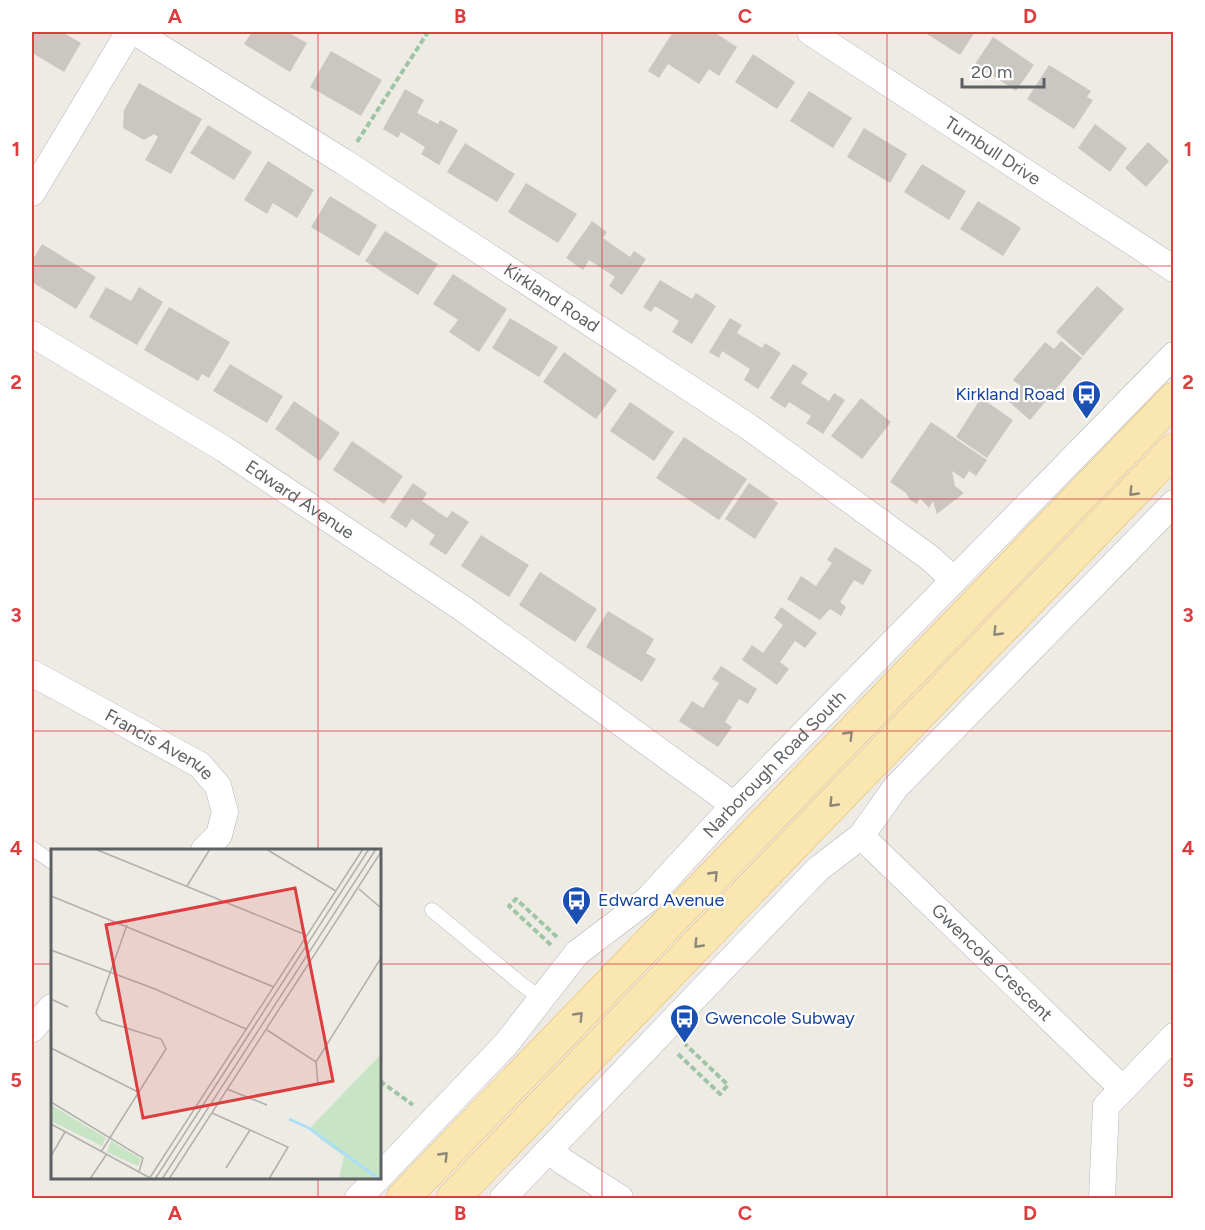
<svg xmlns="http://www.w3.org/2000/svg" width="1205" height="1230" viewBox="0 0 1205 1230" font-family="Figtree,sans-serif">
	<style>
		.building { fill: #cac6c2 }
		.lines { fill: none; stroke-linecap: round; stroke-linejoin: round }
		.service-casing { stroke: #b2b6b9; stroke-width: 15 }
		.minor-casing { stroke: #b2b6b9; stroke-width: 27 }
		.primary-casing { stroke: #e7b766; stroke-width: 34 }
		.path { stroke: #9ec5a4; stroke-width: 4; stroke-dasharray: 6 3; stroke-linecap: butt }
		.service { stroke: #fff; stroke-width: 14 }
		.minor { stroke: #fff; stroke-width: 26 }
		.primary { stroke: #f9e6b0; stroke-width: 33 }
		.oneway { stroke: #8c897b }
		.grid { fill: none; stroke: #dc3d3f; stroke-width: 1.5; stroke-opacity: 0.55 }
		.labels { text-anchor: middle; dominant-baseline: central; stroke-width: 4.5; stroke-linejoin: round; paint-order: stroke }
		.street-label { font-size: 18px; fill: #5d6164; stroke: #fff }
		.transit-label { font-size: 18px; fill: #164399; stroke: #fff; text-anchor: start }
		.inset-river { fill: none; stroke: #abdef8; stroke-width: 3 }
		.inset-road { fill: none; stroke: #b0b0ad; stroke-width: 1.5 }
		.view { fill: #dc3d3f; fill-opacity: 0.15; stroke: #dc3d3f; stroke-width: 3 }
		.inset-edge { fill: none; stroke: #5d6164; stroke-width: 3 }
		.neatline { fill: none; stroke: #dc3d3f; stroke-width: 2 }
		.grid-label { font-size: 20px; text-anchor: middle; font-weight: bold; fill: #dc3d3f }
	</style>
	<rect width="100%" height="100%" fill="#eeebe5"/>
	<!-- building -->
	<path class="building" d="M32 32H62L81 43 64 72 34 54 32 59Z
		M252 32H287L307 43 290 72 244 44Z
		M673 32H714L737 47 719 76 709 69 699 84 668 64 659 78 648 71Z
		M924 32H975L960 55Z
		M993 37 1034 65 1016 91 975 64Z
		M331 51 382 80 361 116 310 87Z
		M753 54 795 82 777 109 735 82Z
		M1049 65 1091 91 1087 97 1093 100 1074 129 1027 99Z
		M139 83 202 119 171 174 145 160 158 137 154 134 144 140 123 128 124 110Z
		M405 89 424 100 417 113 438 124 440 120 458 130 439 165 421 154 425 147 401 132 398 138 383 129Z
		M809 91 852 118 833 148 790 121Z
		M1095 124 1127 148 1110 172 1078 148Z
		M208 125 252 152 234 180 190 153Z
		M864 128 907 154 890 183 847 157Z
		M1148 142 1169 161 1146 187 1125 168Z
		M465 143 515 174 497 202 447 172Z
		M268 161 314 190 297 218 273 203 267 214 244 200Z
		M922 164 966 191 949 220 904 192Z
		M526 183 577 214 558 243 508 212Z
		M330 196 377 225 359 256 311 227Z
		M978 201 1021 228 1003 256 960 229Z
		M592 221 607 232 603 238 630 257 634 251 646 259 622 295 609 286 615 277 589 260 583 270 566 258Z
		M385 231 438 264 418 295 365 261Z
		M42 244 96 277 76 309 32 282V261Z
		M453 274 507 309 479 352 449 332 458 320 433 304Z
		M660 280 692 299 696 293 716 306 692 344 672 332 679 321 655 306 651 312 643 307Z
		M1097 286 1124 309 1083 356 1056 332Z
		M106 287 131 301 139 287 163 302 137 345 89 317Z
		M169 307 230 342 209 378 202 374 198 381 144 350Z
		M510 318 558 347 539 377 492 348Z
		M730 318 742 325 737 333 762 348 765 343 781 353 758 389 744 380 750 369 722 351 719 358 709 352Z
		M1061 341 1082 358 1030 420 1008 401 1021 386 1013 380 1045 342 1054 349Z
		M564 352 617 390 596 419 543 382Z
		M230 364 283 396 267 423 213 391Z
		M793 364 808 373 801 383 829 401 834 393 845 400 823 434 806 423 811 416 789 402 785 408 770 398Z
		M861 398 891 422 862 459 831 436Z
		M981 398 1013 420 987 458 956 437Z
		M294 401 340 433 320 461 275 429Z
		M630 402 674 432 654 461 610 431Z
		M931 422 987 460 976 476 969 471 964 479 952 471 955 486 964 493 937 514 933 501 929 508 920 498 917 504 910 500 906 493 890 482Z
		M684 437 747 479 719 520 656 478Z
		M352 441 403 476 384 504 333 470Z
		M413 483 427 493 422 501 447 518 452 511 469 522 446 555 429 544 435 535 412 519 406 528 390 517Z
		M749 483 778 503 755 539 725 519Z
		M481 535 529 565 509 597 461 566Z
		M835 547 872 570 863 585 854 580 840 602 846 607 841 616 830 609 820 620 787 599 801 576 816 586 832 563 827 560Z
		M540 572 597 609 575 642 519 605Z
		M781 607 817 633 805 648 795 641 780 662 789 669 777 685 742 660 752 645 763 653 783 625 774 618Z
		M608 611 654 639 646 653 656 659 642 682 586 647Z
		M721 666 757 689 748 704 739 699 725 722 732 727 718 747 679 721 692 701 703 708 719 683 712 679Z"/>
	<g class="lines">
		<defs>
			<path id="service" d="M32 848 52 862
				M432 910 520 983 541 998"/>
			<g id="minor">
				<path id="s1" d="M135 32 344 162 749 427 930 558 954 580"/>
				<path id="s2" d="M810 32 1174 269"/>
				<path d="M32 193 129 32"/>
				<path id="s3" d="M32 334 224 449 462 608 734 805"/>
				<path id="s4" d="M32 673 200 765 218 786 225 812 219 835 204 850"/>
				<path id="s5" d="M861 836 1123 1089 1174 1036"/>
				<path d="M32 1029 52 1007"/>
				<path d="M550 1149 562 1161 620 1198"/>
				<path id="s6" d="M380 1176 506 1044 577 953 647 900 734 805 1174 355"/>
				<path d="M358 1198 378 1178"/>
				<path d="M503 1198 818 869 861 836 896 787 1174 503"/>
				<path d="M1102 1198 1106 1106 1123 1089"/>
			</g>
			<path id="primary" d="M403 1198 1174 399
				M453 1198 1174 450"/>
		</defs>
		<!-- service casing -->
		<use href="#service" class="service-casing"/>
		<!-- minor casing -->
		<use href="#minor" class="minor-casing"/>
		<!-- primary casing -->
		<use href="#primary" class="primary-casing"/>
		<!-- path -->
		<path class="path" d="M357 142 428 32
			M551 945 509 906 516 899 557 937
			M678 1054 720 1094 728 1085 685 1044
			M380 1081 413 1105"/>
		<!-- service -->
		<use href="#service" class="service"/>
		<!-- minor -->
		<use href="#minor" class="minor"/>
		<!-- primary -->
		<use href="#primary" class="primary"/>
	</g>
	<!-- one-way arrows -->
	<defs><path id="oneway-chevron" d="M-2-3.5L2.5 0L-2 3.5" fill="none" stroke-width="1.6" stroke-linecap="round" stroke-linejoin="round" transform="scale(1.5)"/></defs>
	<g class="oneway">
		<use href="#oneway-chevron" transform="translate(1133 492) rotate(134)"/>
		<use href="#oneway-chevron" transform="translate(997 632) rotate(134)"/>
		<use href="#oneway-chevron" transform="translate(849 735) rotate(-46)"/>
		<use href="#oneway-chevron" transform="translate(833 803) rotate(134)"/>
		<use href="#oneway-chevron" transform="translate(714 875) rotate(-46)"/>
		<use href="#oneway-chevron" transform="translate(698 944) rotate(134)"/>
		<use href="#oneway-chevron" transform="translate(579 1016) rotate(-46)"/>
		<use href="#oneway-chevron" transform="translate(444 1156) rotate(-46)"/>
	</g>
	<!-- grid -->
	<path class="grid" d="M318 32V850M602 32V1198M887 32V1198M32 266H1174M32 499H1174M32 731H1174M32 964H52M380 964H1174M318 1178V1198"/>
	<!-- icons -->
	<defs>
		<symbol id="bus-pin" viewBox="-11 -11 22 30"><path d="M0 17L-7.5 6A9.5 9.5 0 1 1 7.5 6Z" fill="#1a4fb4" stroke="#fff"/><path d="M-5-6H5V4H4V6H2V4H-2V6H-4V4H-5ZM-3.5-4V0h7V-4ZM-3.5 1.2v1.5H-2V1.2ZM2 1.2v1.5H3.5V1.2Z" fill="#fff"/></symbol>
	</defs>
	<g fill-rule="evenodd">
		<use href="#bus-pin" x="1070" y="378" width="33" height="45"/>
		<use href="#bus-pin" x="560" y="884" width="33" height="45"/>
		<use href="#bus-pin" x="668" y="1002" width="33" height="45"/>
	</g>
	<g class="labels">
		<!-- street labels -->
		<g class="street-label">
			<text stroke="none"><textPath href="#s2" startOffset="218">Turnbull Drive</textPath></text>
			<text stroke="none"><textPath href="#s1" startOffset="494">Kirkland Road</textPath></text>
			<text stroke="none"><textPath href="#s3" startOffset="315">Edward Avenue</textPath></text>
			<text stroke="none"><textPath href="#s4" startOffset="146">Francis Avenue</textPath></text>
			<text stroke="none"><textPath href="#s6" startOffset="572">Narborough Road South</textPath></text>
			<text stroke="none"><textPath href="#s5" startOffset="182">Gwencole Crescent</textPath></text>
		</g>
		<!-- transit labels -->
		<g class="transit-label">
			<text x="1065" y="394" text-anchor="end">Kirkland Road</text>
			<text x="598" y="900">Edward Avenue</text>
			<text x="705" y="1018">Gwencole Subway</text>
		</g>
	</g>
	<!-- overview -->
	<g transform="translate(51 849)">
		<rect width="330" height="330" fill="#eeebe5"/>
		<path d="M330 205V330H288L293 307 270 291 260 278ZM0 256 55 289 51 297 0 272ZM60 292 90 310 87 317 56 303Z" fill="#c7e4c4"/>
		<path class="inset-river" d="M238 270 258 279 328 330"/>
		<path class="inset-road" d="M44 0 255 86M215 0 285 42M136 37 159 0M308 40 330 59M0 47 223 138M0 101 104 140 195 180M0 150 17 158M216 181 265 213 330 109M0 199 87 243M265 213 267 236M176 240 216 256M0 253 92 309 88 323M161 264 237 298 218 330M0 275 99 329M50 303 115 200 110 190 50 171 45 164 76 76M0 307 14 283M175 319 199 281M39 330 55 306M98 330 312 0M104 330 318 0M111 330 325 0M118 330 330 3"/>
		<path class="view" d="M244 39 282 232 92 269 55 76Z"/>
		<rect width="330" height="330" class="inset-edge"/>
	</g>
	<!-- border -->
	<rect width="1205" height="1230" fill="none" stroke="#ffffff" stroke-width="66"/>
	<!-- scale -->
	<path d="M962 78v9h82v-9" fill="none" stroke="#5d6164" stroke-width="3"/>
	<text x="971" y="78" font-size="18" fill="#5d6164" stroke="#ffffff" stroke-width="4.5" paint-order="stroke">20 m</text>
	<rect x="33" y="33" width="1139" height="1164" class="neatline"/>
	<g class="grid-label">
		<text x="175" y="23">A</text>
		<text x="460" y="23">B</text>
		<text x="745" y="23">C</text>
		<text x="1030" y="23">D</text>
		<text x="16" y="156">1</text>
		<text x="1188" y="156">1</text>
		<text x="16" y="389">2</text>
		<text x="1188" y="389">2</text>
		<text x="16" y="622">3</text>
		<text x="1188" y="622">3</text>
		<text x="16" y="855">4</text>
		<text x="1188" y="855">4</text>
		<text x="16" y="1087">5</text>
		<text x="1188" y="1087">5</text>
		<text x="175" y="1220">A</text>
		<text x="460" y="1220">B</text>
		<text x="745" y="1220">C</text>
		<text x="1030" y="1220">D</text>
	</g>
</svg>
